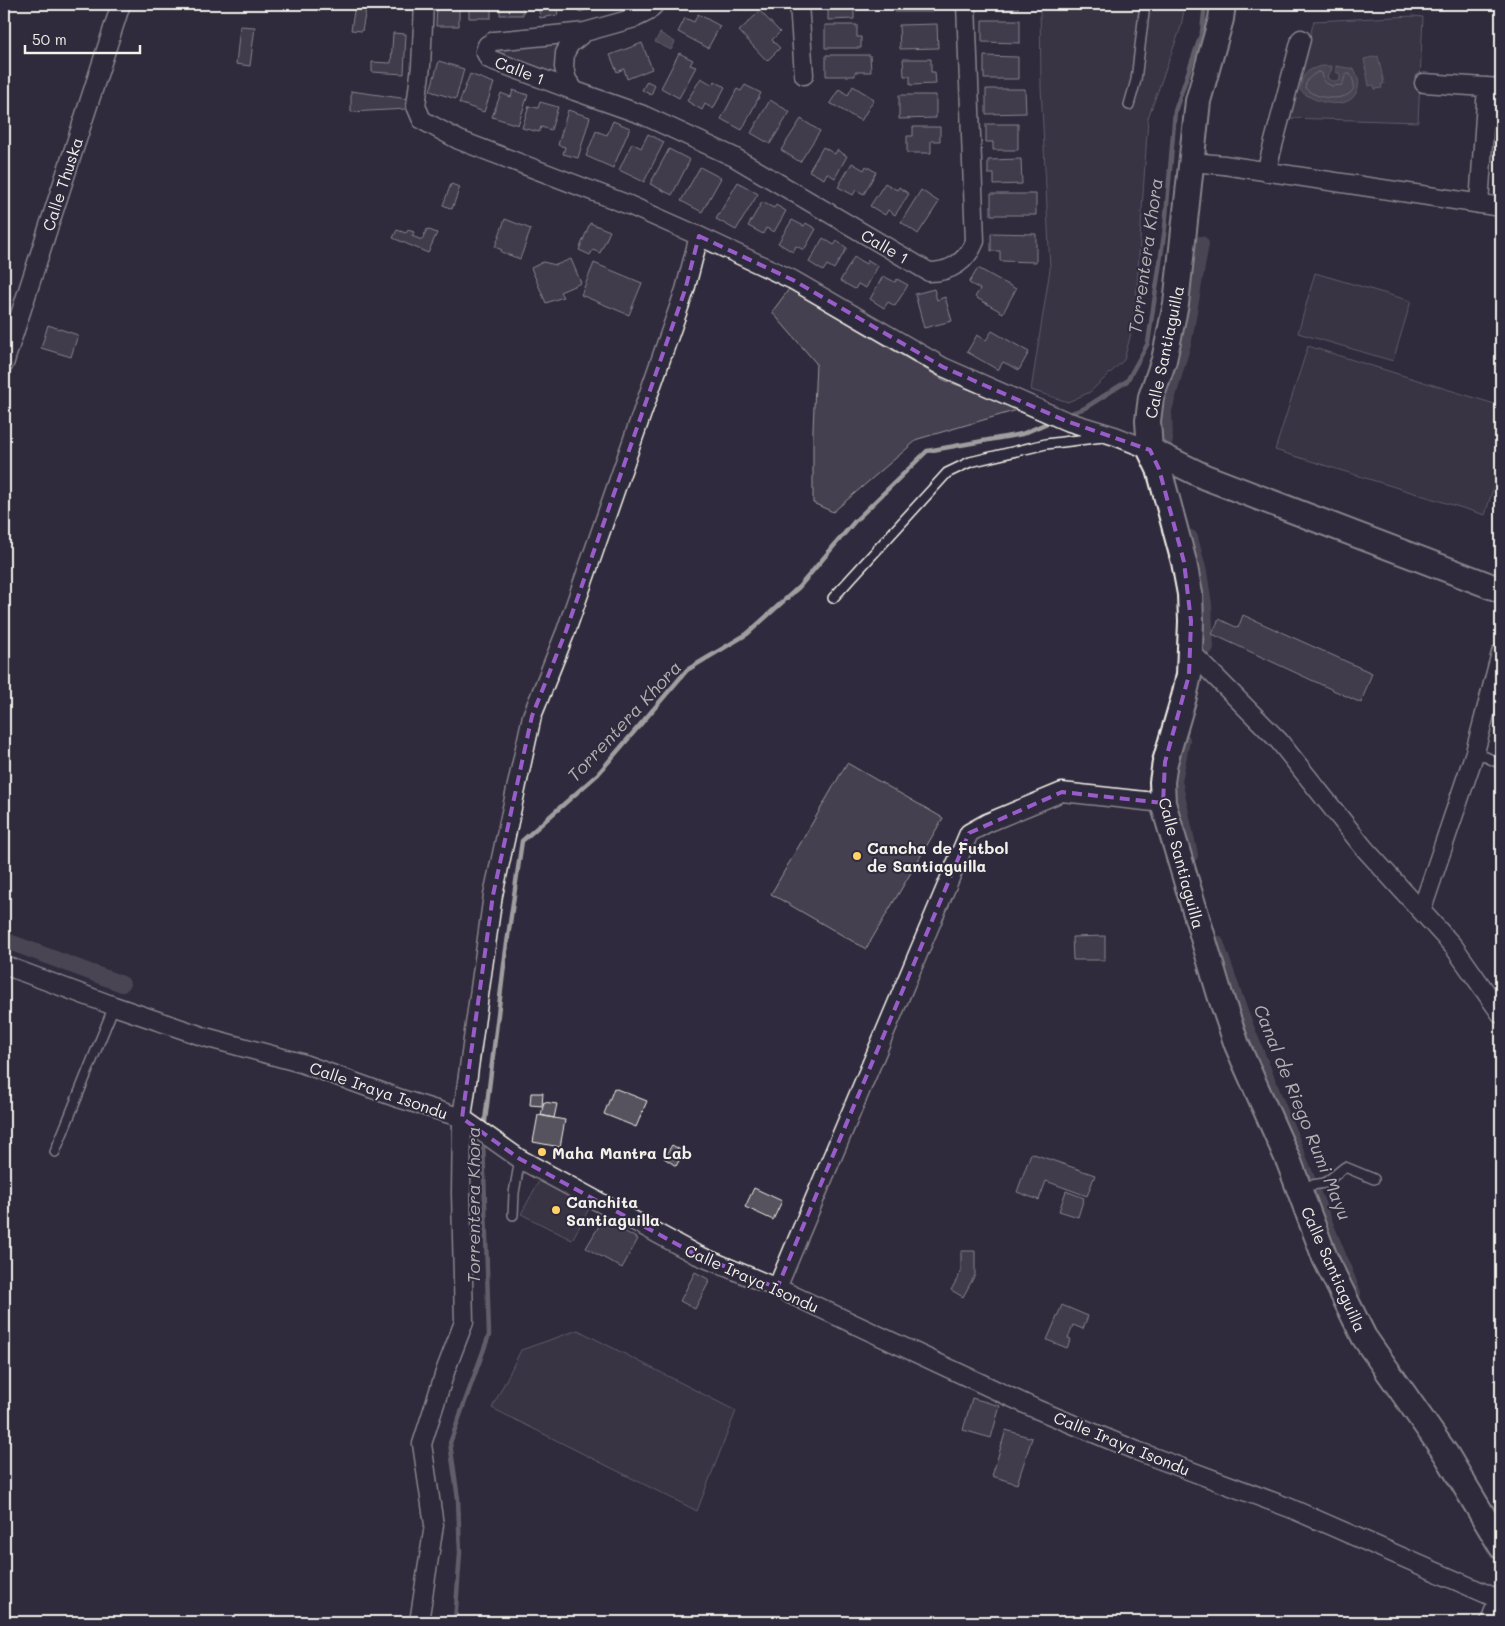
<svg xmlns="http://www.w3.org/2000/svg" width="1505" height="1626" viewBox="0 0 1505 1626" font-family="Mali,sans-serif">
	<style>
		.green { fill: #454050; stroke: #9c989c }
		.water { fill: #6a6670; stroke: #a19ea0 }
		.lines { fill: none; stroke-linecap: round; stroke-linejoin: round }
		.shore { stroke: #bdb9b8; stroke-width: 1 }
		.stream { stroke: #a19ea0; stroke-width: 4.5 }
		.canal { stroke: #6a6670; stroke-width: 16 }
		.building { fill: #56525f; stroke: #f4f1e8 }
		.lane-casing { stroke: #f4f1e8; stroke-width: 12 }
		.street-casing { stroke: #f4f1e8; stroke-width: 21 }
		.secondary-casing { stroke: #f4f1e8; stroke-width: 28 }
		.lane { stroke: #2f2a3d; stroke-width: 9 }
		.street { stroke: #2f2a3d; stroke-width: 18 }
		.secondary { stroke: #2f2a3d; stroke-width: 24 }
		.marked { fill: none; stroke: #995dc9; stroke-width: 4; stroke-dasharray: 10 6; stroke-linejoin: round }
		.poi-dot { fill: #ffd166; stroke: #2f2a3d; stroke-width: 2 }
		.labels { text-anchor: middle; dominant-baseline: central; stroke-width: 4; stroke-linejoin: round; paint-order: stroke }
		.street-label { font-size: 16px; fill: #f4f1e8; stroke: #2f2a3d }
		.poi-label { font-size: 16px; font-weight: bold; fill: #f4f1e8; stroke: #2f2a3d; text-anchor: start }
		.water-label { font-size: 18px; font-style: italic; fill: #b6b2b2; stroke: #2f2a3d }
	</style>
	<rect width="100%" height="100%" fill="#2f2a3d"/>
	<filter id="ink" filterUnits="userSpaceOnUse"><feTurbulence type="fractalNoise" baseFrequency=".02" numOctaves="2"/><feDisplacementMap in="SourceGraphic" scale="10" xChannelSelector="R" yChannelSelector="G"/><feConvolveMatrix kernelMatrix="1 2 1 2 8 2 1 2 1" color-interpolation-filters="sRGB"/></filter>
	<g filter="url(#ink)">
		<!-- green -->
		<path class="green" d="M1040 4H1185L1181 27 1148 118 1135 318 1124 360 1090 392 1068 402 1031 390 1050 269 1041 87Z
			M1414 16 1423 17 1418 122 1288 118 1314 21Z
			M568 37 562 81 503 58 499 53V47Z
			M1315 273 1411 301 1393 361 1298 333Z
			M789 289 944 380 1021 409 918 439 833 512 813 503V429L816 363 772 312Z
			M1308 346 1501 406V463L1485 515 1275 450Z
			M847 763 943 818 866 949 771 894Z
			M539 1181 590 1207 572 1240 521 1214Z
			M578 1330 736 1411 697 1511 492 1408 521 1350Z"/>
		<!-- water -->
		<path class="water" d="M660 33 675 42 671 50 655 42Z
			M1378 56 1384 84H1381L1382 88 1375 89 1374 85 1369 86 1364 59Z
			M1323 66H1332L1331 71 1327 76 1328 79 1332 81H1340V74L1336 72V66L1354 69C1358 76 1360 83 1357 91 1349 112 1313 103 1300 90 1302 74 1307 69 1323 66Z"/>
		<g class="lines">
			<!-- shore -->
			<path class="shore" d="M1318 72 1322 73 1324 82 1332 86 1342 85 1346 74H1350C1368 103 1318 103 1305 88 1306 80 1310 76 1318 72Z"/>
			<!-- stream -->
			<path class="stream" d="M1066 415 1085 408 1127 381 1148 343 1165 228 1175 111 1202 32 1205 4
				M484 1129 505 957 522 841 598 774 687 670 747 634 799 587 855 521 927 451 1022 434 1052 421
				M455 1622 460 1553 458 1499 450 1443 489 1335 483 1139"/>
			<!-- canal -->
			<path class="canal" d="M1165 440 1164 410 1184 340 1201 244
				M1190 538 1199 572 1204 604 1206 647
				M1182 740 1174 781 1190 855
				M4 940 122 984
				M1216 943 1241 1015 1353 1293"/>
		</g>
		<!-- building -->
		<path class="building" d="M367 4 362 31 351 30 355 5Z
			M437 4H459V26H436Z
			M469 4H491V18H469Z
			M500 4H523V15H500Z
			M538 4H556L558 15 540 18Z
			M577 4H595L596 8 579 12Z
			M822 4H854V19L828 20V9H822Z
			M895 4H932L933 12H895Z
			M980 4H1018V9H980Z
			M760 11 780 32 772 40 780 48 767 61 739 31Z
			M698 14 720 26 708 48 678 32 685 18 694 22Z
			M982 20H1020V43L982 42Z
			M937 24 938 48 900 49 899 25Z
			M825 25H857V37H861V48H825Z
			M240 26 255 27 250 66 236 64Z
			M393 33 406 34 404 74 372 72V62L391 63Z
			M642 43 652 69 627 79 624 69 617 72 610 55Z
			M679 53 693 60 690 65 696 67 679 98 661 88Z
			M826 55H870L871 72H855V76H826Z
			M984 56 1018 57V79H984Z
			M903 59H931V72H935L936 84 910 85V76H904Z
			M439 61 464 69 456 99 430 91Z
			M470 74 494 83 484 112 459 103Z
			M701 78 713 85 715 81 725 87 713 109 705 104 702 110 687 101Z
			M647 81 655 85 651 95 642 90Z
			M745 85 761 93 742 130 721 119 737 89 741 91Z
			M853 86 874 99 861 121 830 103 839 89 848 95Z
			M986 89H1025L1026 113 986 114Z
			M513 90 528 95 518 125 492 117 501 93 511 97Z
			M351 91 408 99 407 109 351 112Z
			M899 95H936V118L899 119Z
			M770 100 790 112 770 144 751 133Z
			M540 102 558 107 551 130 541 127 539 132 522 128 529 106 538 108Z
			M568 110 590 117 578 158 563 154 565 147 558 145Z
			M801 119 820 131 800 162 781 150Z
			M613 121 630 128 613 168 586 156 596 131 607 135Z
			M986 124H1018V150H993V142H986Z
			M913 127H940V141H931V153H907V136H913Z
			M648 134 664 142 644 182 619 170 632 143 641 148Z
			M823 147 835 154 837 150 847 156 835 178 827 173 824 179 809 171Z
			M669 149 690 160 672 195 650 184Z
			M1021 159 1022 184 994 185V174H988V160Z
			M852 163 864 170 866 166 876 172 864 194 856 190 853 195 838 187Z
			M700 167 721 178 702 212 681 201Z
			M738 182 758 194 736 230 716 219Z
			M885 183 897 190 899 187 909 194 895 215 888 210 885 215 870 206Z
			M451 184 460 187 452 209 443 205Z
			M921 190 939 202 918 234 901 222Z
			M991 194H1036V215H991Z
			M762 202 774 208 776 205 786 211 774 232 766 228 763 234 748 226Z
			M505 219 531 229 520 259 501 252 502 250 495 247Z
			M792 220 804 226 806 223 816 229 804 250 796 246 793 252 778 243Z
			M590 223 610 231 600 253 593 250 590 255 579 250Z
			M427 229 437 233 428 253 393 238 397 230 406 233 408 230 414 232 412 236 422 240Z
			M991 233 1036 234V262L1000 261V251H991Z
			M823 238 834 245 837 241 847 248 834 269 827 265 823 271 809 262Z
			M854 257 866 264 868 260 878 266 866 288 858 284 855 289 840 281Z
			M571 259 581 283 560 292 563 297 546 303 531 268 543 262 556 265Z
			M594 263 642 283 629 315 581 295Z
			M978 268 1016 289 1003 313 975 297 980 289 969 283Z
			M883 276 895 282 897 279 908 285 895 306 888 302 884 308 870 299Z
			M934 289 937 300 945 297 952 321 924 328 915 294Z
			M48 325 78 335 71 357 41 348Z
			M992 331 1029 352 1019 370 1003 362 998 370 967 352 977 335 986 340Z
			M1243 615 1372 673 1361 703 1212 634 1219 619 1238 628Z
			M1105 936V960H1073L1072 937Z
			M614 1088 647 1101 636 1127 604 1114Z
			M531 1093H543L542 1106 530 1105Z
			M544 1102 557 1104 554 1118 541 1115Z
			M538 1115 565 1120 560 1147 533 1142Z
			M672 1145 684 1152 676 1166 664 1158Z
			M1031 1153 1095 1175 1087 1196 1046 1181 1039 1200 1017 1192Z
			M754 1188 782 1201 773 1220 745 1207Z
			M1066 1191 1084 1198 1078 1217 1059 1211Z
			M603 1219 638 1239 622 1268 586 1248Z
			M961 1251H975V1275L963 1297 951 1290 961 1272Z
			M695 1272 710 1280 695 1309 680 1301Z
			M1062 1305 1088 1316 1083 1329 1073 1325 1068 1338 1071 1339 1067 1348 1047 1340Z
			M972 1398 1000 1406 991 1438 963 1430Z
			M1006 1430 1032 1438 1017 1484 992 1476Z"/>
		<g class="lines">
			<defs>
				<path id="lane" d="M1129 105 1136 80 1145 4
					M833 598 947 473 970 462 1046 444 1103 437
					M1475 752 1501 764
					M55 1152 114 1006
					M1299 1187 1325 1183 1345 1167 1374 1179
					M513 1215 514 1193 520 1159"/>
				<path id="street" d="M424 4 421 66 416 106 422 120 459 140 629 205 699 236 793 280 943 367 1066 421 1115 436 1150 450
					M655 4 647 12 635 18 585 32 570 44 565 53 564 67 567 80 575 91 643 115 734 157 929 272C951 272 967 261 975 241L966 4
					M799 4 804 75
					M1424 83 1501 88
					M575 91 489 59 485 51 487 45 494 41 585 32
					M1192 162 1224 165 1501 207
					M1266 172 1301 39
					M1479 204 1487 87
					M4 364 121 4
					M1191 652 1279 741 1364 848 1454 947 1501 1014
					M1422 909 1475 752 1501 653
					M4 965 114 1006 205 1037 301 1063 398 1098 462 1118 520 1159 695 1254 777 1288 1036 1409 1137 1451 1290 1508 1498 1599
					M777 1288 969 833 987 823 1062 792 1163 803
					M419 1622 434 1525 422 1444 446 1369 464 1322 461 1193 462 1118 493 895 532 716 566 631 685 290 699 236
					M1490 1622 1498 1599"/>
				<path id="secondary" d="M1223 4 1221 19 1198 101 1176 304 1164 360 1151 397 1148 421 1150 450 1159 469 1184 562 1190 594 1191 621 1189 675 1184 697 1165 762 1162 782 1163 803 1220 995 1237 1045 1289 1162 1325 1258 1364 1337 1446 1454 1501 1546
					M1150 450 1205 477 1501 590"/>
			</defs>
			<!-- lane casing -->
			<use href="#lane" class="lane-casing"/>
			<!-- street casing -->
			<use href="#street" class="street-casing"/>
			<!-- secondary casing -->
			<use href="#secondary" class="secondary-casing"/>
			<!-- lane -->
			<use href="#lane" class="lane"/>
			<!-- street -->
			<use href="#street" class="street"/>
			<!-- secondary -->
			<use href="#secondary" class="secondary"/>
		</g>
	</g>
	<!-- marked area -->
	<path d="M0 0H1505V1626H0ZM699 236 793 280 943 367 1066 421 1150 450 1159 469 1184 562 1191 621 1189 675 1165 762 1163 803 1062 792 969 833 777 1288 695 1254 520 1159 462 1118 493 895 532 716 566 631 685 290Z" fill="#2f2a3d" fill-opacity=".55" fill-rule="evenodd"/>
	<path class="marked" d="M699 236 793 280 943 367 1066 421 1150 450 1159 469 1184 562 1191 621 1189 675 1165 762 1163 803 1062 792 969 833 777 1288 695 1254 520 1159 462 1118 493 895 532 716 566 631 685 290Z"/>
	<!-- markers -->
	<g class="poi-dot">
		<circle cx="857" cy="856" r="5"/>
		<circle cx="542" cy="1152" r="5"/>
		<circle cx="556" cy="1210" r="5"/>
	</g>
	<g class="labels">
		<!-- street labels -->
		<g class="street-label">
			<text transform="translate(520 70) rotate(21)">Calle 1</text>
			<text transform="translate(62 184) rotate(-72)">Calle Thuska</text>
			<text transform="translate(885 246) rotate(30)">Calle 1</text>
			<text transform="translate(1164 352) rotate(-78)">Calle Santiaguilla</text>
			<text transform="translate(1182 863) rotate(75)">Calle Santiaguilla</text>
			<text transform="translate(379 1090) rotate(19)">Calle Iraya Isondu</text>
			<text transform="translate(1334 1269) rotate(66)">Calle Santiaguilla</text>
			<text transform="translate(752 1278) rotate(24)">Calle Iraya Isondu</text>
			<text transform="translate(1122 1443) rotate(22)">Calle Iraya Isondu</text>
		</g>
		<!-- poi labels -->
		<g class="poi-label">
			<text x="867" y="847">Cancha de Futbol<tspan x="867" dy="18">de Santiaguilla</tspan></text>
			<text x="552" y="1152">Maha Mantra Lab</text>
			<text x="566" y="1201">Canchita<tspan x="566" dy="18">Santiaguilla</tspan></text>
		</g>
		<!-- water labels -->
		<g class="water-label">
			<text transform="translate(1145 256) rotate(-82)">Torrentera Khora</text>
			<text transform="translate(624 721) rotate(-47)">Torrentera Khora</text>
			<text transform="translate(1303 1112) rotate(68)">Canal de Riego Rumi Mayu</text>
			<text transform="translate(473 1205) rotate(-90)">Torrentera Khora</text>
		</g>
	</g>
	<!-- margin -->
	<rect width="1505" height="1626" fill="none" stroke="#2f2a3d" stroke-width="20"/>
	<rect x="10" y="10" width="1485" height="1606" fill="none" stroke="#f4f1e8" stroke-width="2" filter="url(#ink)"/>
	<!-- scale -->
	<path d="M25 45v8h115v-8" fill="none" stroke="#f4f1e8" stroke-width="2.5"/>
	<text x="32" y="45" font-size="15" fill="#f4f1e8" stroke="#2f2a3d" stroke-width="4" paint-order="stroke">50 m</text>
</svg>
